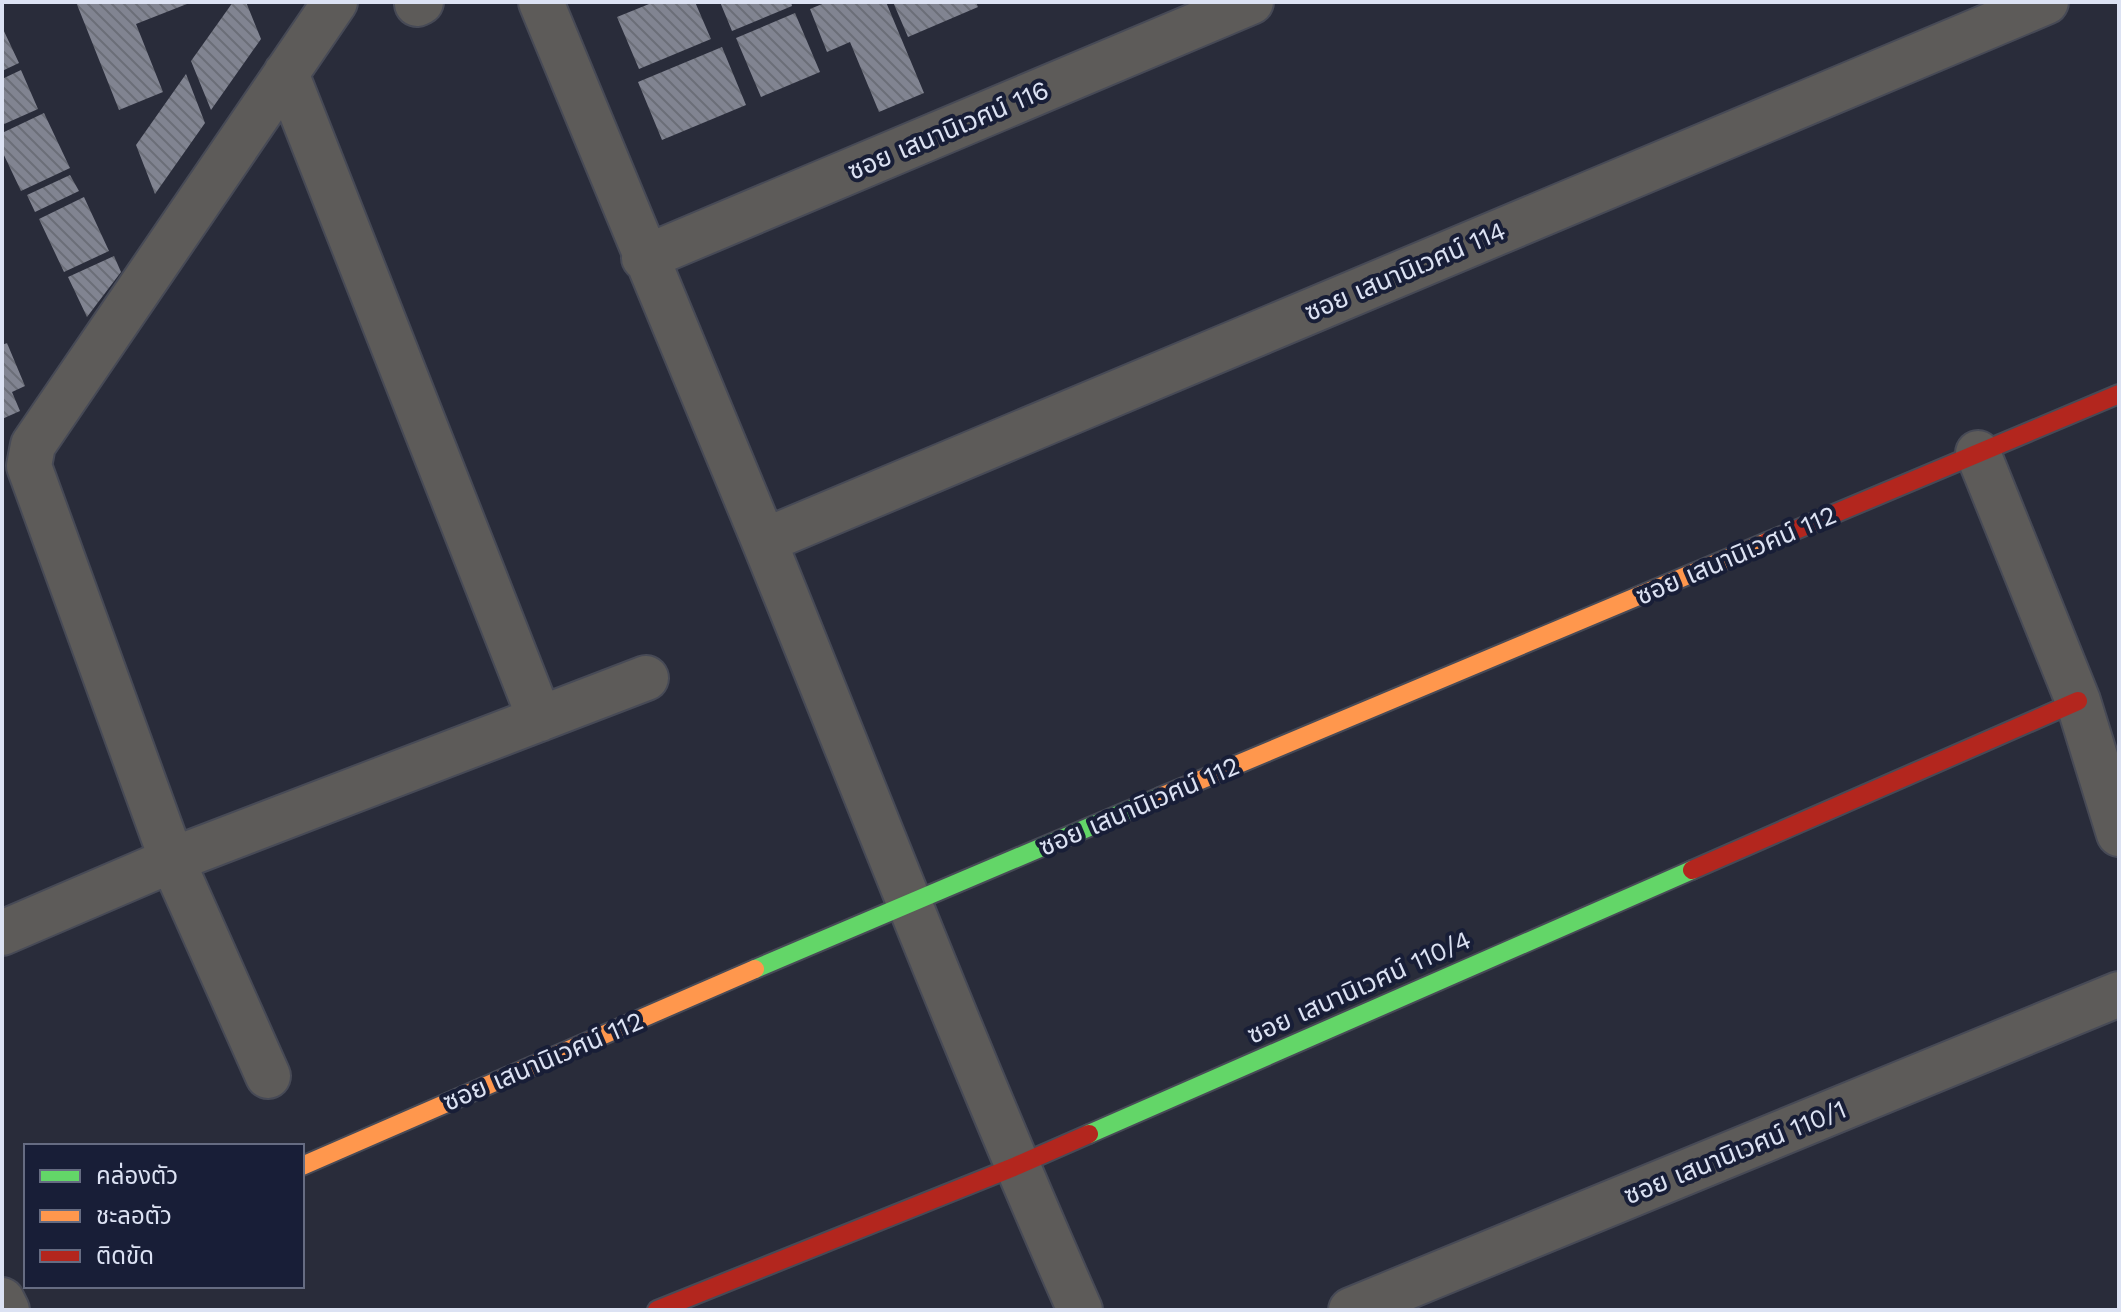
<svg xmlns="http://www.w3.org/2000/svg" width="2121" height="1312" viewBox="0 0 2121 1312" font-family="'Work Sans','Noto Sans Thai',sans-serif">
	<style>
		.building { fill: url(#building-back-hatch) }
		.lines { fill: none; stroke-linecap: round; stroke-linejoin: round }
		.street-casing { stroke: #474a56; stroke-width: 48 }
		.fast-casing { stroke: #474a56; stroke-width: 22 }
		.slow-casing { stroke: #474a56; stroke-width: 22 }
		.jam-casing { stroke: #474a56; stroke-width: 22 }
		.street { stroke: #5d5b59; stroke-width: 44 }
		.fast { stroke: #63d668; stroke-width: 18 }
		.slow { stroke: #ff974d; stroke-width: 18 }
		.jam { stroke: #b3261e; stroke-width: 18 }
		.labels { text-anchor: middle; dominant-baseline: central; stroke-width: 8; stroke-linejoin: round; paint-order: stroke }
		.street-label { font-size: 26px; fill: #dce2f3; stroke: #181e37 }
	</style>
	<defs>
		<pattern id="building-back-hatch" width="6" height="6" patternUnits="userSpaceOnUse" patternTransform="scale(2)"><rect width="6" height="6" fill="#818491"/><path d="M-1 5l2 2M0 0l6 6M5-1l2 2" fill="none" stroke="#6b6e78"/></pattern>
	</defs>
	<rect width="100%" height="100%" fill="#292c3a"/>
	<!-- building -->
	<path class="building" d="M76 2H192L136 24 163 92 119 110Z
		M233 2H246L261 39 211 110 191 61Z
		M654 2H695L711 39 639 69 617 17Z
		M720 2H791L792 6 732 31Z
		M827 2H886L924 93 879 112 850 42 827 52 810 9Z
		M893 2H976L978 7 908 37Z
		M795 13 820 72 761 97 736 38Z
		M2 27 19 63 2 71Z
		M722 47 746 105 662 140 638 82Z
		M21 70 38 109 2 125V79Z
		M186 74 205 123 155 194 136 145Z
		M44 113 70 168 21 191 2 151V133Z
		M70 175 79 191 35 212 27 195Z
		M84 197 109 251 64 272 39 219Z
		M114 256 121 272 87 317 68 277Z
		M7 343 25 386 12 392 20 411 2 419V345Z"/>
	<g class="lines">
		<defs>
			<path id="street" d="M541 2C614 182 691 361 764 541 868 798 968 1057 1080 1310
				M417 4 421 2
				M286 73 540 719
				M644 258 1251 2
				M1978 453 2078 701 2119 834
				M764 541 2046 2
				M2 933 172 860 646 678
				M268 1076 172 860 29 466 33 445 335 2
				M2 1300 7 1310
				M1351 1310 2119 994"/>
			<path id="fast" d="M755 969 1160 797
				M1089 1134 1692 870"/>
			<path id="slow" d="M1160 797 1767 542
				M302 1166 755 969"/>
			<path id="jam" d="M1767 542 2119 394
				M1692 870 2078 701
				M657 1310 1016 1166 1089 1134"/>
		</defs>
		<!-- street casing -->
		<use href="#street" class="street-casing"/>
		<!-- fast casing -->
		<use href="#fast" class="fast-casing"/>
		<!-- slow casing -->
		<use href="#slow" class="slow-casing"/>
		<!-- jam casing -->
		<use href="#jam" class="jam-casing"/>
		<!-- street -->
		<use href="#street" class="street"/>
		<!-- fast -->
		<use href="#fast" class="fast"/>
		<!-- slow -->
		<use href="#slow" class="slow"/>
		<!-- jam -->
		<use href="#jam" class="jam"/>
	</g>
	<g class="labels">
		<!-- street labels -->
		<g class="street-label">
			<text transform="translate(948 130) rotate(-23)">ซอย เสนานิเวศน์ 116</text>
			<text transform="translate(1405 271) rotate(-23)">ซอย เสนานิเวศน์ 114</text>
			<text transform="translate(1736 555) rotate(-23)">ซอย เสนานิเวศน์ 112</text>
			<text transform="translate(1139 806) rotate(-23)">ซอย เสนานิเวศน์ 112</text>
			<text transform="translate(1359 987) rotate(-24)">ซอย เสนานิเวศน์ 110/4</text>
			<text transform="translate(543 1061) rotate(-23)">ซอย เสนานิเวศน์ 112</text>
			<text transform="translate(1735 1152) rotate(-22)">ซอย เสนานิเวศน์ 110/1</text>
		</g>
	</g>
	<!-- border -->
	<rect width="2121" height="1312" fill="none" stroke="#dce2f3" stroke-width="8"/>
	<!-- legend -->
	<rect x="24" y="1144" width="280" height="144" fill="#181e37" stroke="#666c82" stroke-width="2"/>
	<rect x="40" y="1170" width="40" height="12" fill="#63d668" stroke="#666c82" stroke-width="2"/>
	<text x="96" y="1184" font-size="24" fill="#dce2f3">คล่องตัว</text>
	<rect x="40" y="1210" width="40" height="12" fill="#ff974d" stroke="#666c82" stroke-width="2"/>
	<text x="96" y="1224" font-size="24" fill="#dce2f3">ชะลอตัว</text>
	<rect x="40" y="1250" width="40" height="12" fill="#b3261e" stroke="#666c82" stroke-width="2"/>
	<text x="96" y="1264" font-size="24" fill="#dce2f3">ติดขัด</text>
</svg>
